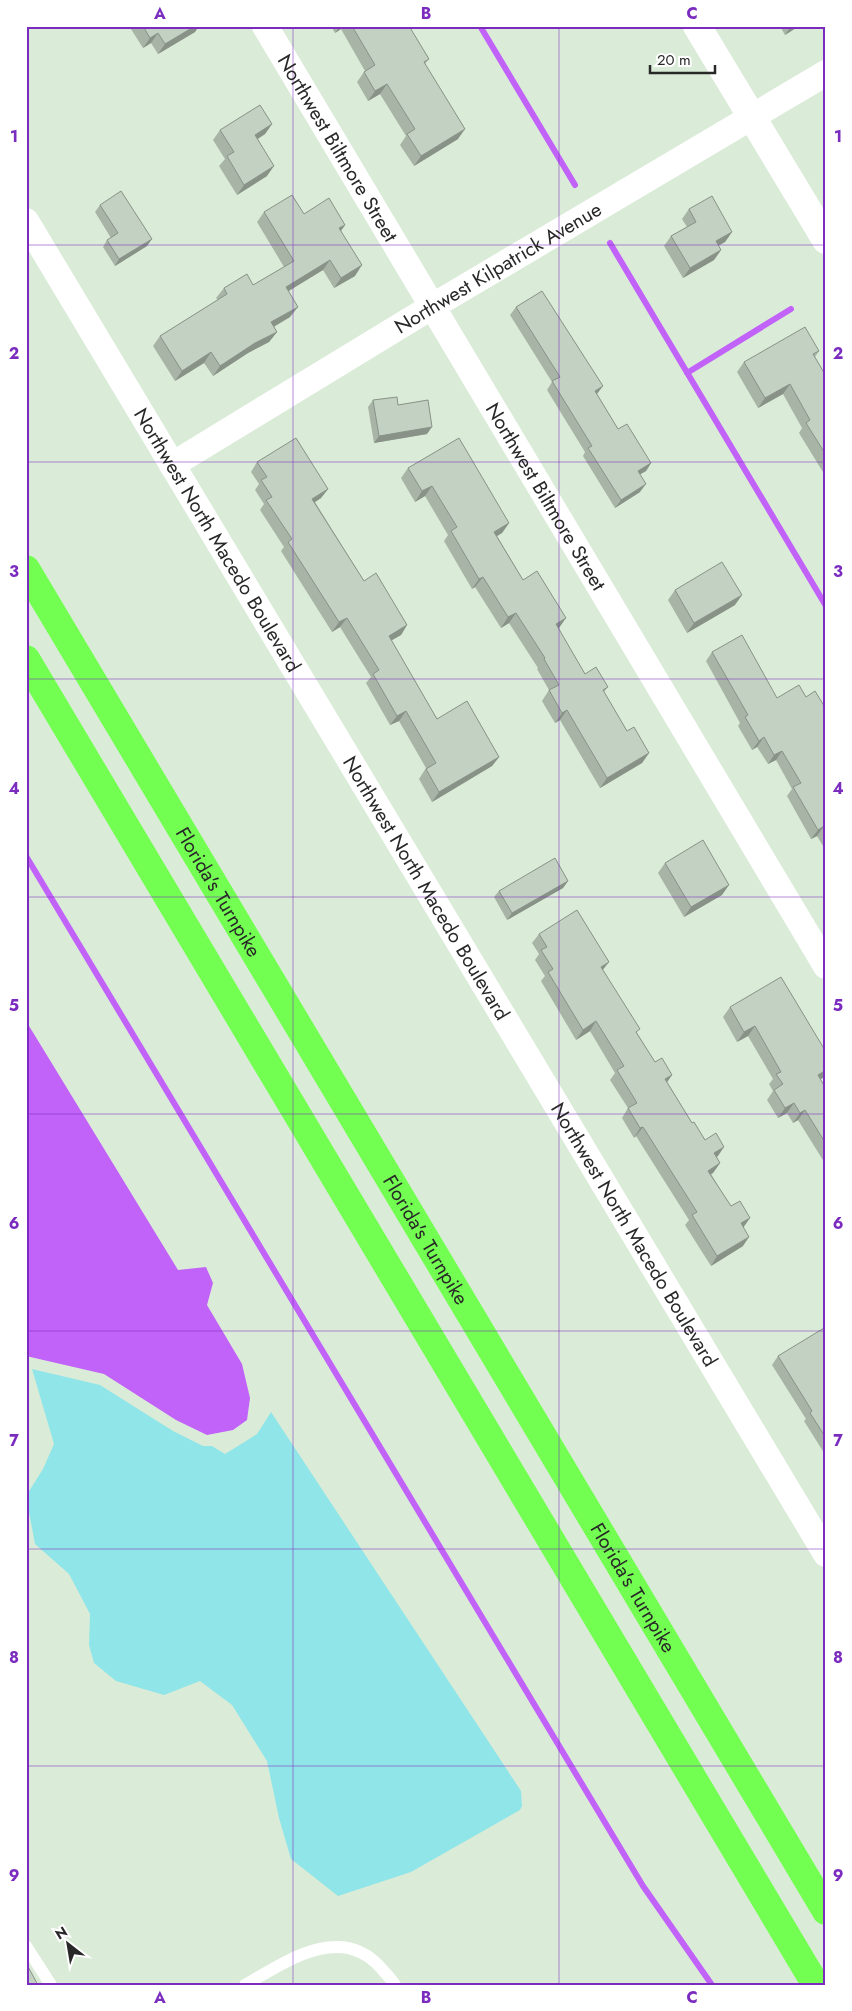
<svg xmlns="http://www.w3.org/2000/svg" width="852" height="2011" viewBox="0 0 852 2011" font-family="Jost,sans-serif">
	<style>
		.green { fill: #90e5e8 }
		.water { fill: #c162f8 }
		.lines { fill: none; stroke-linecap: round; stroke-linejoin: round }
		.stream { stroke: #c162f8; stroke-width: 6 }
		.lane { stroke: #fff; stroke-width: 12 }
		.street { stroke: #fff; stroke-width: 26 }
		.secondary { stroke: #fff; stroke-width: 28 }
		.highway { stroke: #73ff51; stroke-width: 28 }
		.wall { fill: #a7b4a6 }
		.shaded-wall { fill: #889287 }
		.building { fill: #c2d1c1; stroke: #889287 }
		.grid { fill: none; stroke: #7b2cbf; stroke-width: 1; stroke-opacity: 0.55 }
		.labels { text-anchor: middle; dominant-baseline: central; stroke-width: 4.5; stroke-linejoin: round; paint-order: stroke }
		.street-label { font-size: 20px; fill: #282828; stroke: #fff }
		.neatline { fill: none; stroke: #7b2cbf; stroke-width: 2 }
		.grid-label { font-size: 16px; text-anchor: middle; font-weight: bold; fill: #7b2cbf }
	</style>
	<rect width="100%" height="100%" fill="#daecd8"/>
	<!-- green -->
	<path class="green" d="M32 1369 100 1385 173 1431 203 1446H212L225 1454 257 1434 271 1412 521 1791 522 1806 520 1810 411 1872 338 1896 291 1859 279 1818 267 1761 232 1705 200 1681 164 1695 116 1681 94 1663 89 1645 90 1614 69 1574 35 1544 26 1496 43 1469 54 1444Z"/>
	<!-- water -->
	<path class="water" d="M26 1021 178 1270 206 1267 213 1283 207 1305 242 1364 250 1398 247 1420 233 1430 207 1435 176 1420 104 1374 26 1356Z"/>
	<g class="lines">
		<!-- stream -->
		<path class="stream" d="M480 26 575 185
			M610 243 826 606
			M687 373 791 309
			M26 856 643 1886 712 1985"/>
		<!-- lane -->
		<path class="lane" d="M26 1946 51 1985
			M245 1985C285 1962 340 1923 380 1967 385 1973 391 1978 395 1985"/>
		<!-- street -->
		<g class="street">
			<path id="s1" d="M265 26 826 966"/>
			<path id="s2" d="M26 221 826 1554"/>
			<path id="s3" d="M172 465 433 306 826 73"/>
		</g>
		<!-- secondary -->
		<path class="secondary" d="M697 26 826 240"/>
		<!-- highway -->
		<g class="highway">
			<path id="s4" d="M26 569 826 1911"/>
			<path d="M26 659 816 1985"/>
		</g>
	</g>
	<!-- wall -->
	<path class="wall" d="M133 26H199L195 32 158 54 151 43 143 48 131 29Z
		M331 26H409L429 59 425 64 458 139 414 166 400 145 406 136 380 94 368 101 357 82 364 72 365 71 341 29 335 33Z
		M780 26H799L785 35Z
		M272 124 265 134 258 139 267 176 237 195 219 166 225 159 213 140 220 130Z
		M100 205 147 246 115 266 103 247 107 240 111 238 95 212Z
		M689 209 732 232 725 242 718 246 721 250 714 260 683 278 664 246 671 236 687 227 682 219Z
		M264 212 304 214 345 225 341 231 355 276 334 288 323 270 288 291 290 317 274 327 277 332 269 342 248 353 213 376 204 363 175 381 153 346 160 336 218 300 216 298 224 288 253 285 284 267 257 222Z
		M516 307 597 394 618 429 651 463 646 471 640 474V492L615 508 583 456 585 452 547 390 552 382 510 315Z
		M819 351 815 357 826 376V477L799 433 802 428 783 394 758 408 737 372 744 362Z
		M373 400 398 405 427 434 374 443 368 407Z
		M257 462 328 489 321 498 315 502 364 581 407 625 401 635 391 640 437 719 499 757 492 766 432 802 419 779 426 768 399 721 390 725 366 683 371 677 340 627 332 632 281 551 284 547 260 510 264 504 255 490 259 484 251 472Z
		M408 468 509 523 502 533 497 536 523 580 559 628 558 629 585 674 608 687 604 692 627 731 649 753 642 763 600 788 560 720 555 723 542 701 549 690 537 669 538 668 509 623 501 628 475 587 472 589 444 541 448 535 425 496 415 502 401 478Z
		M675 590 735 605 687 633 668 600Z
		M712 652 777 698 806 697 826 709V851L817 836 811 839 787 796 792 789 776 760 768 764 757 747 752 750 738 726 740 723 706 661Z
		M665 863 722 895 684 917 658 873Z
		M568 881 563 888 507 920 494 897 499 891Z
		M539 934 603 970 637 1033 655 1062 672 1075 667 1082 692 1123 718 1156 716 1157 720 1163 713 1173 711 1174 743 1227V1246L711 1266 685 1225 689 1220 636 1136 634 1138 622 1118 628 1108 610 1080 615 1073 590 1031 576 1040 541 981 545 976 535 960 539 954 532 943Z
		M730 1007 826 1052V1076L820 1079 826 1089V1165L798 1120 793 1123 787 1113 778 1118 767 1100 773 1091 769 1084 773 1079 748 1036 737 1042 723 1017Z
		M826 1331V1456L804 1421 806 1419 772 1365 778 1356Z"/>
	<!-- shaded-wall -->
	<path class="shaded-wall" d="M195 26H199L195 32 158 54 165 44Z
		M340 26H343L341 29 335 33Z
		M791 26H799L785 35Z
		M158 33 151 43 143 48 150 38Z
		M387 84 380 94 368 101 375 91Z
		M272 124 265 134 248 145 255 135Z
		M465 129 458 139 414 166 421 156Z
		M274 166 267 176 237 195 244 185Z
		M345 225 338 235 339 228Z
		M732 232 725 242 708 251 716 241Z
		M152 239 147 246 115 266 119 259Z
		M721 250 714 260 683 278 690 268Z
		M330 260 323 270 279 297 286 287Z
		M362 265 355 276 334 288 341 278Z
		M298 307 290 317 264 332 271 322Z
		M277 332 269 342 248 353 213 376 220 366 255 343Z
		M211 352 204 363 175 381 182 371Z
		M790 384 783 394 758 408 765 398Z
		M603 386 597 394 589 399 595 391Z
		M432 427 427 434 374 443 379 436Z
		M651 463 646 471 632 479 638 471Z
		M646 484 640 492 615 508 621 500Z
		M432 486 425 496 415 502 422 491Z
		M328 489 321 498 306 508 312 499Z
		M509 523 502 533 487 542 494 532Z
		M483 577 475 587 472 589 479 579Z
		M742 595 735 605 687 633 694 623Z
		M516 613 509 623 501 628 508 617Z
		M347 618 340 627 332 632 339 622Z
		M566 618 559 628 549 635 556 624Z
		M407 625 401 635 382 646 389 636Z
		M567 710 560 720 555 723 562 713Z
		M406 711 399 721 390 725 397 716Z
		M764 737 757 747 752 750 759 741Z
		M782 751 776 760 768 764 774 755Z
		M649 753 642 763 600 788 607 778Z
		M499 757 492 766 432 802 439 792Z
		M824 826 817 836 811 839 818 830Z
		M568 881 563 888 507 920 512 913Z
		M729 885 722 895 684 917 691 907Z
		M609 962 602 971 601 967Z
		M596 1021 590 1031 576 1040 583 1030Z
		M755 1026 748 1036 737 1042 744 1032Z
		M826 1070V1076L811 1085 818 1075Z
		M672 1075 665 1085V1079Z
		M794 1103 787 1113 778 1118 785 1108Z
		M805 1110 798 1120 793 1123 800 1113Z
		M643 1127 636 1136 634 1138 640 1128Z
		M724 1147 718 1156 707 1163 714 1153Z
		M720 1163 713 1173 701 1180 708 1171Z
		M750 1218 743 1228 741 1223Z
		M749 1237 743 1246 711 1266 717 1256Z"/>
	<!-- building -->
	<path class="building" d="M143 26H195L165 44 158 33 150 38Z
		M352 26H409L429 59 424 62 465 129 421 156 407 134 415 129 387 84 375 91 364 72 375 65Z
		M260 105 272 124 255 135 274 166 244 185 227 156 234 152 220 130Z
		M121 191 152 239 119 259 107 240 118 233 100 205Z
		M292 195 304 214 329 198 345 225 339 228 362 265 341 278 330 260 286 287 298 307 271 322 277 332 255 343 220 366 211 352 182 371 160 336 227 294 224 288 247 274 253 285 294 261 264 212Z
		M712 196 732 232 716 241 721 250 690 268 671 236 696 222 689 209Z
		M542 291 603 386 595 391 618 429 627 424 651 463 638 471 646 484 621 500 588 448 592 446 552 381 560 377 516 307Z
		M805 327 819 351 813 354 826 376V455L806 423 810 420 790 384 765 398 744 362Z
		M397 397 398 405 428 400 432 427 379 436 373 400Z
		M296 438 328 489 312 499 364 581 376 573 407 625 389 636 437 719 467 701 499 757 439 792 426 769 436 763 406 711 397 716 373 674 379 670 347 618 339 622 288 542 292 539 266 500 272 497 261 480 267 477 257 462Z
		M459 438 509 523 494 532 523 580 537 571 566 618 556 624 585 674 596 667 608 687 603 690 627 731 634 727 649 753 607 778 567 710 562 713 549 690 559 685 544 659 545 658 516 613 508 617 483 577 479 579 451 531 457 527 432 486 422 491 408 468Z
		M722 562 742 595 694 623 675 590Z
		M742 635 777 698 799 685 806 697 815 691 826 709V830L824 826 818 830 793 787 801 783 782 751 774 755 764 737 759 741 745 717 748 715 712 652Z
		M703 840 729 885 691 907 665 863Z
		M555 858 568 881 512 913 499 891Z
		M577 910 609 962 601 967 640 1029 636 1032 655 1062 662 1058 672 1075 665 1079 692 1123 694 1122 705 1140 716 1133 724 1147 714 1153 720 1163 708 1171 731 1206 740 1201 750 1218 741 1223 749 1237 717 1256 692 1215 697 1212 643 1127 640 1128 628 1108 637 1103 617 1070 624 1066 596 1021 583 1030 548 972 553 969 541 950 547 947 539 934Z
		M781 977 826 1052V1070L818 1075 826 1089V1144L805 1110 800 1113 794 1103 785 1108 774 1090 783 1084 776 1074 781 1072 755 1026 744 1032 730 1007Z
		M824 1328 826 1331V1438L810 1413 812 1411 778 1356Z
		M26 1963 38 1985H26Z"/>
	<!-- grid -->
	<path class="grid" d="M293 26V1985M559 26V1985M26 245H826M26 462H826M26 679H826M26 897H826M26 1114H826M26 1331H826M26 1549H826M26 1766H826"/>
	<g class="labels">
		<!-- street labels -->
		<g class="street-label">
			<text stroke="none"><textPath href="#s1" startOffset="142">Northwest Biltmore Street</textPath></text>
			<text stroke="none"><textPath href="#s3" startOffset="381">Northwest Kilpatrick Avenue</textPath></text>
			<text stroke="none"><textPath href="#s1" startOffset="548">Northwest Biltmore Street</textPath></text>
			<text stroke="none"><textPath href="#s2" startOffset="372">Northwest North Macedo Boulevard</textPath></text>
			<text stroke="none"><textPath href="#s2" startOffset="778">Northwest North Macedo Boulevard</textPath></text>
			<text stroke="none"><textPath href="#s4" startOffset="376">Florida's Turnpike</textPath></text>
			<text stroke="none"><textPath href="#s2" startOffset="1182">Northwest North Macedo Boulevard</textPath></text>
			<text stroke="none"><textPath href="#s4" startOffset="781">Florida's Turnpike</textPath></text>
			<text stroke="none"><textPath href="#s4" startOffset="1186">Florida's Turnpike</textPath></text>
		</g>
	</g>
	<!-- border -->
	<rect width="852" height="2011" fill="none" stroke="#ffffff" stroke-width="55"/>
	<!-- north arrow -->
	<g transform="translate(68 1944) rotate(329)" stroke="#ffffff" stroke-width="4" paint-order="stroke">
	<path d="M0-4L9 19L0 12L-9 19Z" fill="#282828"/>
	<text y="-8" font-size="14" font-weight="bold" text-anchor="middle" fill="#282828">N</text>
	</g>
	<!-- scale -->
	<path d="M650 65v8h65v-8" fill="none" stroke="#282828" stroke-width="2.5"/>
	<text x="657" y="65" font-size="15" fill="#282828" stroke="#ffffff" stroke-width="4" paint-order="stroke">20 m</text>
	<rect x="28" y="28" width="796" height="1956" class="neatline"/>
	<g class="grid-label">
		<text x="160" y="19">A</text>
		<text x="426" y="19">B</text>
		<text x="692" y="19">C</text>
		<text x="14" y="142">1</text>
		<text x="838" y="142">1</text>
		<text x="14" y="359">2</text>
		<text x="838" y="359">2</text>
		<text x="14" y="577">3</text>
		<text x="838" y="577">3</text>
		<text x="14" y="794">4</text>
		<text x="838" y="794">4</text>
		<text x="14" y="1011">5</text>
		<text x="838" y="1011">5</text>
		<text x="14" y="1229">6</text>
		<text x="838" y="1229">6</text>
		<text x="14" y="1446">7</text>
		<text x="838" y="1446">7</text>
		<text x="14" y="1663">8</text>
		<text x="838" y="1663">8</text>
		<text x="14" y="1881">9</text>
		<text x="838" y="1881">9</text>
		<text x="160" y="2003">A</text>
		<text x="426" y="2003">B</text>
		<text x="692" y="2003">C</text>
	</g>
</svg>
